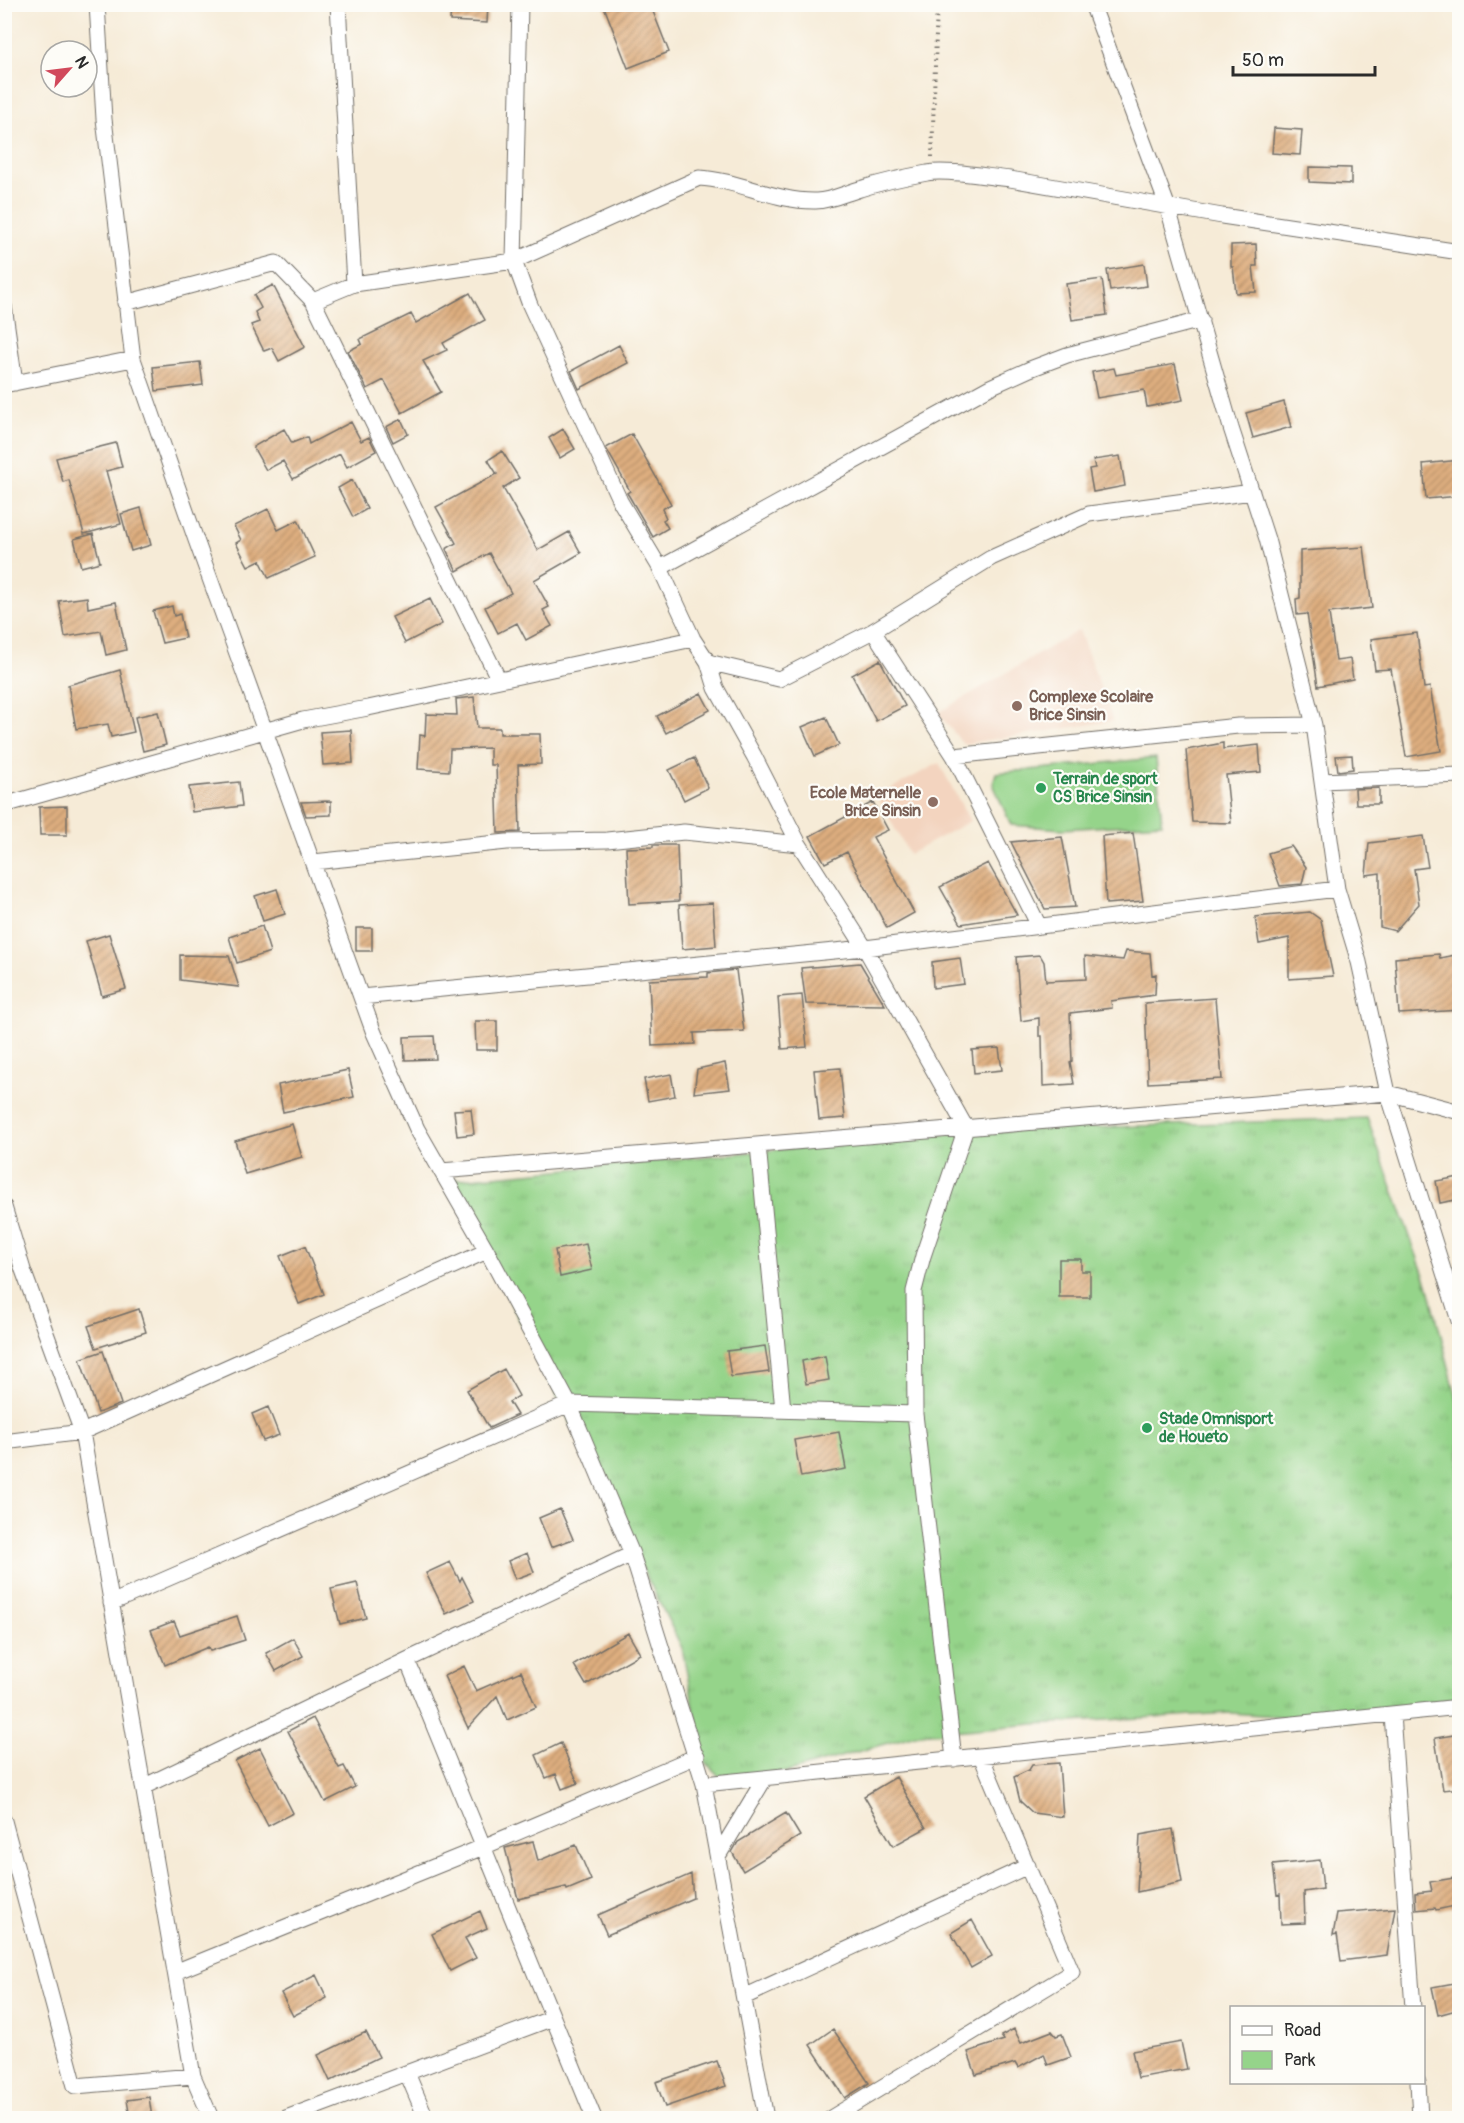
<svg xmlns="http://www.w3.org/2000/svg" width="1464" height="2123" viewBox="0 0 1464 2123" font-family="Pangolin,sans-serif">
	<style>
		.built { fill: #f3d4bf }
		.grass { fill: url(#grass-tufts); stroke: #60805a; stroke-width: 1.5 }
		.green { fill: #95d48a; stroke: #60805a; stroke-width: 1.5 }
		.building { fill: url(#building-hatch) }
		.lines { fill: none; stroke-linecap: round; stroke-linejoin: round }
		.minor-casing { stroke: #726e67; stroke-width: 17 }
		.path { stroke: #726e67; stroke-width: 4; stroke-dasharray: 1.5 4.5; stroke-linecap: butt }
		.minor { stroke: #fff; stroke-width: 15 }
		.education-dot { fill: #8d6e63; stroke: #fdfcf7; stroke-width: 2 }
		.leisure-dot { fill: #2e9e5b; stroke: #fdfcf7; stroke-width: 2 }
		.labels { text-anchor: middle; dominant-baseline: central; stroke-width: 4.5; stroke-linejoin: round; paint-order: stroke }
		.education-label { font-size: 16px; font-weight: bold; fill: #785e54; stroke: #fdfcf7; text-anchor: start }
		.leisure-label { font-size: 16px; font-weight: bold; fill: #27864d; stroke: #fdfcf7; text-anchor: start }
	</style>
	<defs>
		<pattern id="grass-tufts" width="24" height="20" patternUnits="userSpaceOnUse" patternTransform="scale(1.5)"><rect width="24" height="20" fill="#95d48a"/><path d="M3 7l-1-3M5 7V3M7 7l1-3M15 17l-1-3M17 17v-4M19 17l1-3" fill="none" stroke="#81b677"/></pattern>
		<pattern id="building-hatch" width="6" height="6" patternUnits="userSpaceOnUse" patternTransform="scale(1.5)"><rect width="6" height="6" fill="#deae7f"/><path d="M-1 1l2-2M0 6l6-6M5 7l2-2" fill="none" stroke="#b48e68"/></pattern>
	</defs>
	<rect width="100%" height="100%" fill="#fdfcf7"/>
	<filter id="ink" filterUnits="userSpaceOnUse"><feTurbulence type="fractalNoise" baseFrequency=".0167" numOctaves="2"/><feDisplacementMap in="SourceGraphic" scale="12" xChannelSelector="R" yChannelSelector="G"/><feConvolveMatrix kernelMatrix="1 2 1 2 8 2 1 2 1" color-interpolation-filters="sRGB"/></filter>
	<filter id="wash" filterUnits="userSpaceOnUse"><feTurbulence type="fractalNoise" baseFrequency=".008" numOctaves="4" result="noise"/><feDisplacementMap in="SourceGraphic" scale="24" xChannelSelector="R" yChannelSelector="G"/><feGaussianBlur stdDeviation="1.35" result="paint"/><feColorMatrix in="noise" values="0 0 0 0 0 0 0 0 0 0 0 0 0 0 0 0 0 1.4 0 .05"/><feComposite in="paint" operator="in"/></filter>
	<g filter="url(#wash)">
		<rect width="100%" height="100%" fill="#f6ebd7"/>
		<!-- built -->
		<path class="built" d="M1079 630 1113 721 963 744 938 713Z
			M939 763 970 821 909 854 877 796Z"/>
		<!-- grass -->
		<path class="grass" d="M1367 1118 1430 1292 1459 1407V1698L1396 1709 1352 1721 1230 1713 1034 1724 919 1734 788 1772 720 1777 705 1762 682 1648 450 1180 971 1132Z"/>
		<!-- green -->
		<path class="green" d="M1156 758 1162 823 1062 829 1011 825 993 784 996 773Z"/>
		<g id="blocks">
			<!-- building -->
			<path class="building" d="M451 4H488L487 23 450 21Z
				M603 4H650L669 52 628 68Z
				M1274 128 1302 130 1300 155 1272 153Z
				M1309 167 1351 168V184L1309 182Z
				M1256 244 1257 266H1253L1256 292 1236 293 1233 267H1231V245Z
				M1144 264 1147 286 1110 291 1107 270Z
				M1102 279 1107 315 1072 320 1066 284Z
				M273 285 305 347 279 361 272 348 264 351 251 325 259 322 255 312 261 308 254 295Z
				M470 293 485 320 443 343 447 350 423 361 441 392 402 413 384 380 367 389 348 351 362 344 360 339 411 314 416 323Z
				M619 345 628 363 579 389 571 371Z
				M200 362 203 385 156 391 153 367Z
				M1175 364 1183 400 1147 407 1144 390 1097 398 1092 372 1114 368 1116 375Z
				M1284 402 1291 427 1253 438 1246 413Z
				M401 419 408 434 393 442 386 427Z
				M351 422 361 441 369 437 376 451 347 467 340 454 293 479 283 461 266 470 253 447 284 429 292 443 307 437 309 444Z
				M563 429 575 449 560 458 549 438Z
				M632 434 671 504 662 509 666 518 663 520 668 528 653 537 629 496 627 493 630 491 606 448Z
				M116 443 122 467 106 471 121 524 84 534 69 480 63 482 56 458Z
				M502 451 519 478 503 488 538 550 569 532 581 553 534 580 549 607 543 610 552 626 526 640 517 623 498 633 485 607 511 593 489 553 457 571 446 549 456 543 436 507 497 474 488 460Z
				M1120 456 1125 486 1093 492 1089 469 1095 468 1093 460Z
				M1460 460V496L1426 499 1423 464Z
				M352 480 367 509 353 517 338 488Z
				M141 508 151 545 131 551 121 514Z
				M268 509 278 530 298 520 315 557 269 578 260 560 248 566 236 543 241 540 234 526Z
				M93 534 100 562 81 567 74 539Z
				M1364 547 1372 608 1329 613 1336 661 1350 659 1353 679 1318 686 1307 614 1297 615 1296 599 1300 598V551Z
				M87 597 88 608 116 602 126 650 106 655 101 631 65 637 59 601Z
				M430 599 442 624 405 643 392 617Z
				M172 606 174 616 180 614 185 638 162 643 153 611Z
				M1417 633 1424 688 1430 687 1441 751 1406 757 1391 669 1375 670 1371 639Z
				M880 660 905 706 876 721 852 675Z
				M120 670 134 732 111 737 108 724 76 729 68 685Z
				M701 693 710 710 666 733 657 716Z
				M474 697 477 728H500V734H540L541 764 518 765 520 832 498 833 496 765H490V748L450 749 449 771 418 769 420 735 425 736 426 714 457 715 456 699Z
				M158 712 166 745 143 751 135 717Z
				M826 717 839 745 815 756 802 727Z
				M351 730 353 763 323 765 320 732Z
				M1223 743V749L1259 745 1261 772 1226 775 1231 823 1192 822 1186 750Z
				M1352 755 1353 769 1338 771 1336 756Z
				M694 758 708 788 684 800 669 770Z
				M239 782 242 806 192 812 189 787Z
				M1379 788V804H1356L1355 789Z
				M331 801V815L306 816 301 802Z
				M873 802 888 830 873 837 914 913 887 928 847 852 825 863 810 836Z
				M67 806V835H40L39 807Z
				M1133 833 1143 901 1106 904 1102 836Z
				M1423 836 1428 867 1414 869 1419 904 1395 931 1380 927V873L1366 875 1369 843Z
				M1062 837 1075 907 1045 909 1011 842Z
				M653 845H677L679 901 629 904 626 848 653 847Z
				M1291 846 1306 867 1302 884 1280 886 1268 853Z
				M988 863 1017 915 961 924 940 887Z
				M277 889 285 914 263 921 255 896Z
				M713 903 716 946 682 949 679 905Z
				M1310 912 1321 920 1333 976 1289 979V938L1259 944 1255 917Z
				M262 926 270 952 237 963 229 937Z
				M356 928H372V951H356Z
				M109 934 126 989 102 996 86 941Z
				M1126 951 1150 953 1152 975 1156 974 1155 995 1111 1001 1112 1008 1070 1013 1072 1061 1070 1062 1074 1084 1043 1086 1042 1036H1039V1018L1021 1021 1016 957 1040 955 1044 962 1046 981 1086 979 1085 956 1123 960Z
				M1439 954 1440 958 1460 954V1010L1399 1014 1395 958Z
				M180 955 229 956 239 987 180 980Z
				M960 958 964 984 933 988 932 962Z
				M860 963 885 1005 806 1004 801 968Z
				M736 970 744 1031 694 1033 695 1044 652 1046 649 980 708 977V973Z
				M802 995 807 1047 782 1049 778 997Z
				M1215 998 1222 1079 1148 1083 1145 1003Z
				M475 1021H497V1050H476Z
				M434 1036 436 1059 405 1060 404 1037Z
				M999 1048 1002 1070 974 1073 972 1050Z
				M725 1063 730 1089 694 1093 697 1069Z
				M840 1068 845 1118 819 1120 814 1070Z
				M348 1070 354 1097 283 1112 278 1085Z
				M671 1074 675 1096 648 1101 644 1079Z
				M471 1109 474 1134 457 1136 454 1110Z
				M292 1124 302 1157 245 1174 235 1141Z
				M1460 1177V1199L1440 1203 1436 1181Z
				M586 1244 592 1270 560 1277 555 1250Z
				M305 1246 324 1294 299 1304 280 1256Z
				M1059 1259H1081V1271H1090V1297H1059Z
				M139 1309 146 1332 96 1348 88 1326Z
				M765 1346 769 1372 731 1377 727 1351Z
				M103 1351 121 1404 98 1413 80 1359Z
				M825 1356 829 1380 806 1384 802 1361Z
				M504 1369 519 1396 509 1402 517 1415 489 1428 467 1390Z
				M268 1407 279 1435 263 1441 252 1414Z
				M839 1432 846 1469 801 1477 794 1440Z
				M560 1509 573 1539 551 1547 539 1518Z
				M527 1553 534 1572 515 1579 508 1561Z
				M450 1562 460 1581 462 1577 474 1601 446 1614 426 1573Z
				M357 1583 366 1618 340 1624 331 1589Z
				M237 1616 245 1640 210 1651 208 1647 165 1665 151 1630 174 1621 180 1635Z
				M628 1633 640 1654 586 1685 574 1665Z
				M293 1638 303 1656 276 1671 266 1653Z
				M464 1666 476 1691 521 1671 536 1707 507 1720 497 1696 468 1728 444 1676Z
				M313 1718 339 1768 344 1766 355 1787 325 1802 288 1731Z
				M1460 1734V1788L1443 1790 1435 1738Z
				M561 1743 578 1783 562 1789 556 1774 546 1778 536 1755Z
				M260 1748 293 1813 268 1826 235 1761Z
				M1059 1763 1063 1817 1033 1813 1020 1801 1014 1777 1029 1770 1032 1765Z
				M896 1777 926 1828 893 1846 864 1796Z
				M786 1813 800 1836 743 1871 732 1852 738 1842Z
				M1173 1829 1182 1882 1137 1892 1140 1835Z
				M533 1841 538 1861 576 1845 591 1880 567 1890 566 1887 518 1899 505 1848Z
				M1320 1860 1323 1889 1304 1892 1305 1923 1281 1924 1280 1894 1277 1895 1273 1865Z
				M691 1874 693 1898 607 1935 598 1915Z
				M1460 1877V1905L1436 1910 1435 1908 1416 1910 1415 1893 1432 1891 1430 1882Z
				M1395 1908 1387 1955 1341 1961 1337 1934 1333 1935 1337 1913Z
				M480 1911 487 1928 465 1938 476 1958 450 1971 432 1934Z
				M972 1920 992 1956 971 1968 951 1933Z
				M316 1975 327 1998 293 2016 281 1993Z
				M1460 1982V2009L1438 2015 1432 1987Z
				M833 2029 869 2083 845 2098 810 2045Z
				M1014 2029 1021 2043 1052 2031 1056 2036 1062 2034 1071 2057 1048 2065 1044 2054 1018 2068 1015 2063 976 2075 968 2052 1004 2040 1001 2036Z
				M366 2032 379 2057 330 2081 318 2055Z
				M1181 2042 1187 2069 1138 2078 1132 2051Z
				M717 2061 726 2086 665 2107 656 2082Z
				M149 2097 152 2118H130L127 2100Z"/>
		</g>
	</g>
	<g filter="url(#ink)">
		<use href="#blocks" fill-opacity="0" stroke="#726e67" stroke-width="1.5"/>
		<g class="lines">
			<defs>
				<path id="minor" d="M97 4 104 119 133 359 196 540 374 1033 417 1129 487 1251 569 1404 632 1554 704 1784 766 2118
					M338 4 354 284
					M520 4 514 261 530 305 620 501 660 568 693 639 708 662 779 679 873 631 991 558 1089 514 1252 492
					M1092 4 1167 205 1231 428 1267 539 1314 725 1337 889 1359 962 1388 1093 1460 1324
					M313 301 499 680
					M125 303 276 263 313 301 354 284 514 261 699 178C739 180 775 202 816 201 830 201 846 193 860 189 882 182 905 177 927 173 946 169 989 177 1010 179L1222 216 1460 252
					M4 306 15 383
					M4 385 133 359
					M660 568 990 387 1030 369 1067 355 1201 320
					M873 631 954 756 1039 926
					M708 662 716 688 754 756 799 844 865 948 966 1128 923 1256 914 1291 915 1414 954 1759
					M954 756 1238 726 1314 725
					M1322 781 1460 775
					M4 805 303 720 368 708 693 639
					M313 862 507 842 607 840 684 832 799 844
					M361 997 865 948 1337 889
					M758 1145 783 1410
					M441 1171 1388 1093 1460 1112
					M4 1207 23 1270 82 1432 193 2076 211 2118
					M4 1442 82 1432 487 1251
					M111 1603 569 1404 915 1414
					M407 1660 594 2118
					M1392 1714 1413 2008
					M704 1784 1460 1707
					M143 1787 407 1660 632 1554
					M4 1821 75 2086 193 2076
					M718 1856 765 1778
					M175 1972 483 1847 697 1756
					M744 1997 1028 1866
					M407 2073 426 2118
					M1418 2082 1420 2118
					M286 2118 553 2018
					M831 2118 1072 1972 981 1756"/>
			</defs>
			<!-- minor casing -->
			<use href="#minor" class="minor-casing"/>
			<!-- path -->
			<path class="path" d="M932 157 937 4"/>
			<!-- minor -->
			<use href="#minor" class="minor"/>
		</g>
	</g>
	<!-- markers -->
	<g class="education-dot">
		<circle cx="1017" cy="706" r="6"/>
		<circle cx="933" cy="802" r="6"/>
	</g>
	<g class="leisure-dot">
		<circle cx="1041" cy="788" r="6"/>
		<circle cx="1147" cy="1428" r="6"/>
	</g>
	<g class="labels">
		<!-- education labels -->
		<g class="education-label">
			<text x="1029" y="697">Complexe Scolaire<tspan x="1029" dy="18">Brice Sinsin</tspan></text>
			<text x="921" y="793" text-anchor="end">Ecole Maternelle<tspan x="921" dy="18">Brice Sinsin</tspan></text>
		</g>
		<!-- leisure labels -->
		<g class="leisure-label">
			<text x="1053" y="779">Terrain de sport<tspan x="1053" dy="18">CS Brice Sinsin</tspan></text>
			<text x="1159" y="1419">Stade Omnisport<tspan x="1159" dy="18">de Houeto</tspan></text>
		</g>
	</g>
	<!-- margin -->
	<rect width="1464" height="2123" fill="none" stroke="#fdfcf7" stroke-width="24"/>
	<!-- legend -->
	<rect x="1230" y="2006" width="195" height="78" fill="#fdfcf7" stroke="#a9a8a5" stroke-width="1.5"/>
	<rect x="1242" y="2026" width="30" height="9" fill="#ffffff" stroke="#a9a8a5" stroke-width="1.5"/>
	<text x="1284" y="2036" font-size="18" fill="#2b2b2b">Road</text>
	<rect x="1242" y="2051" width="30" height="18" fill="#95d48a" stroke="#a9a8a5" stroke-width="1.5"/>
	<text x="1284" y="2066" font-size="18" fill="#2b2b2b">Park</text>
	<!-- north arrow -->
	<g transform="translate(69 69) rotate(62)"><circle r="28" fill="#fdfcf7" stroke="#a9a8a5" stroke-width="1.5"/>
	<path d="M0-4.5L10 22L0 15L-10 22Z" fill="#d1495b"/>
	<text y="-9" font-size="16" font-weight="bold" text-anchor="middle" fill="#2b2b2b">N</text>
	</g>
	<!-- scale -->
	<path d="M1233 66v9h142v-9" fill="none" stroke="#2b2b2b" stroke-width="3"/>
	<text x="1242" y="66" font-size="18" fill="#2b2b2b" stroke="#fdfcf7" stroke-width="4.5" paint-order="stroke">50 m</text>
</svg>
